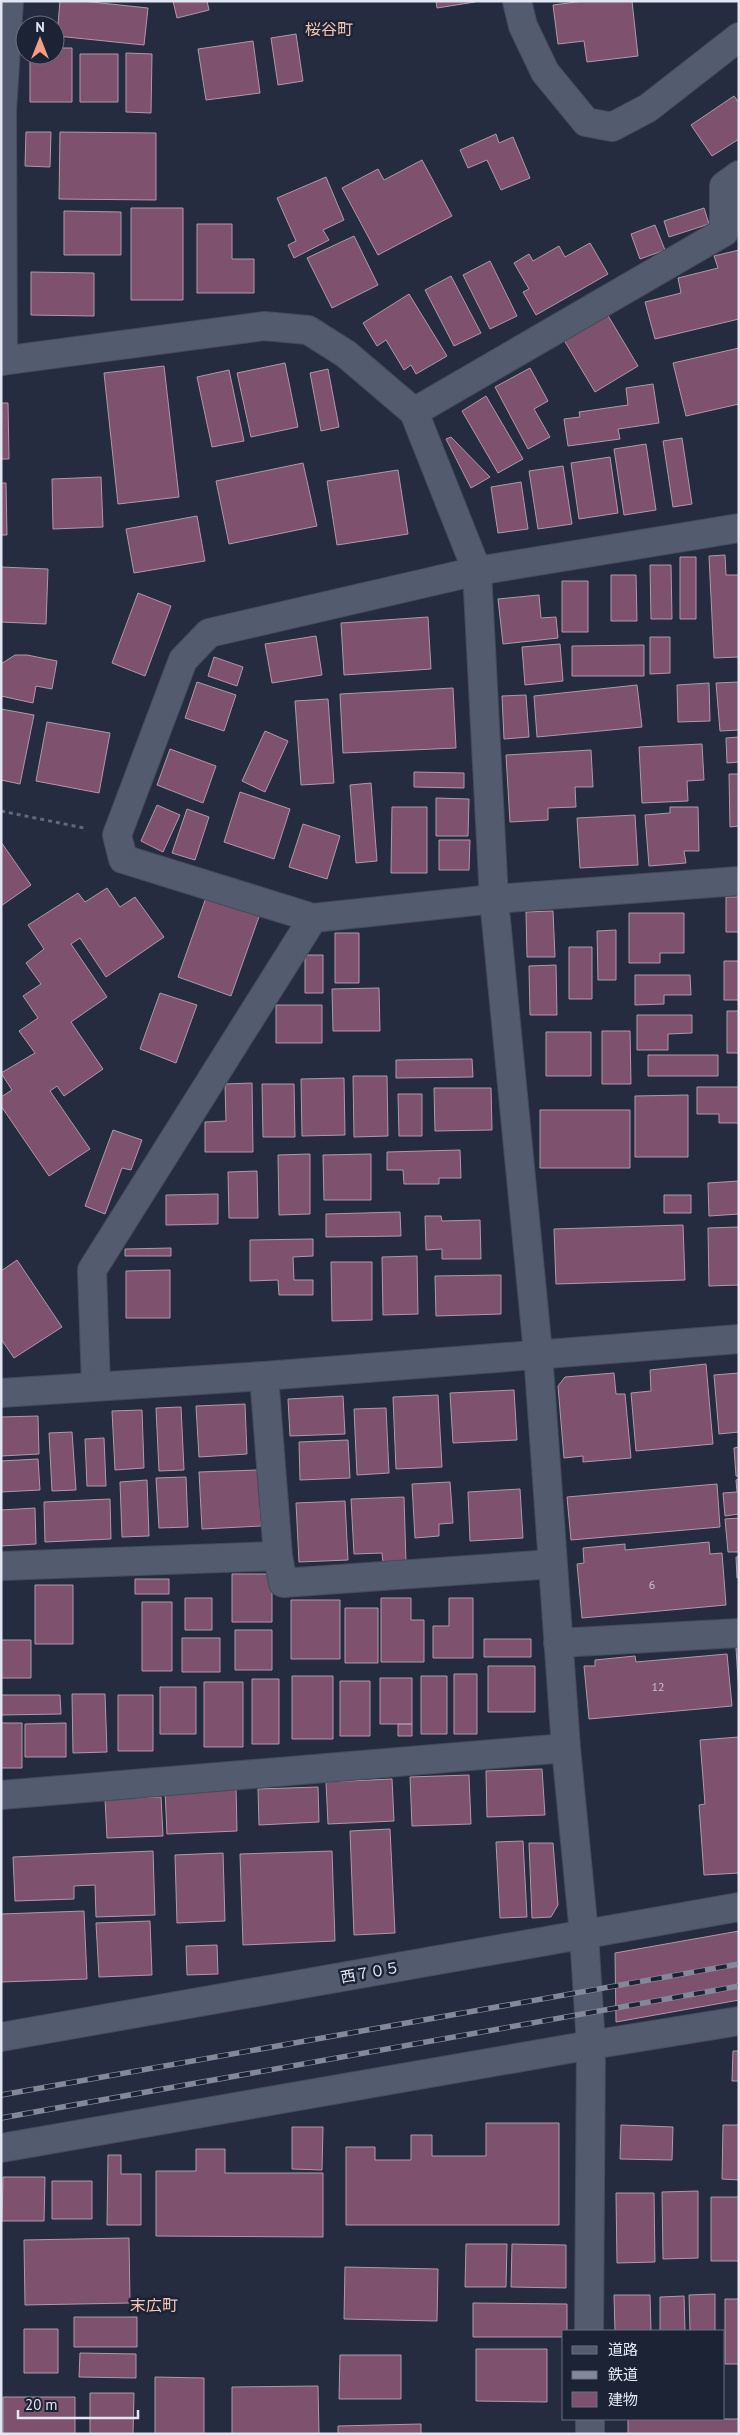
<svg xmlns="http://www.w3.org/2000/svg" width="740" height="2435" viewBox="0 0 740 2435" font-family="'PT Sans','Noto Sans JP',sans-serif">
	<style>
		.building { fill: #7e516f; stroke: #b098a8 }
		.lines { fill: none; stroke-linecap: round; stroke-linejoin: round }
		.minor-casing { stroke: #464b5a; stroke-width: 30 }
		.tertiary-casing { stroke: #464b5a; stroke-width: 30 }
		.path { stroke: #626878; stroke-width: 3; stroke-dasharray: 4 4; stroke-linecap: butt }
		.minor { stroke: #535b6f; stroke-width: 28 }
		.tertiary { stroke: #535b6f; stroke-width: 28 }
		.rail-casing { stroke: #838998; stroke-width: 5.5 }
		.rail { stroke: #1c2334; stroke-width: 4; stroke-dasharray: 11; stroke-linecap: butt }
		.labels { text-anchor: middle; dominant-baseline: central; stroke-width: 5; stroke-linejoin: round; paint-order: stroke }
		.number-label { font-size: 12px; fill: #c8c1d1 }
		.street-label { font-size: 15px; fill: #e1e6f2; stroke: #1c2334 }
		.neighbourhood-label { font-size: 16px; fill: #f5c5b4; stroke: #1c2334 }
	</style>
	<rect width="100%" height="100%" fill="#262c3f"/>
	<!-- building -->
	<path class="building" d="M60 1H82L148 8 144 45 57 36Z
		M173 1H207L209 10 177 18Z
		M436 1H475V2L437 8Z
		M584 1H632L638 56 587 62 584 41 558 44 553 5Z
		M296 34 303 81 278 85 271 38Z
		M253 41 260 93 206 100 198 49Z
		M55 48H72V102H30V55H55Z
		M126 53 152 54 151 113 126 112Z
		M80 54H118V102H80Z
		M734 96 739 103V139L712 156 691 125Z
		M26 132H51L50 167 25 166Z
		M60 132 156 133V200L59 199Z
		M496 134 499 143 513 137 530 178 501 190 487 160 468 168 460 150Z
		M422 160 452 216 378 255 342 188 378 169 384 180Z
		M326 177 344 220 323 230 329 240 294 258 288 245 296 241 277 198Z
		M131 208H183V300H131Z
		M704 208 709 224 669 237 664 221Z
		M64 211 121 212V255H64Z
		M197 224H232V259H254V293H197Z
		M655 225 665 250 640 259 631 234Z
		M354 236 378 285 332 308 307 258Z
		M590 243 608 274 536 315 523 292 529 289 514 263 529 254 533 261 559 246 565 257Z
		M739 250V319L655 339 645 302 681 293 678 278 718 268 714 256Z
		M490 261 517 316 490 329 463 275Z
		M31 272 94 273V316L31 315Z
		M451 276 481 333 454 346 425 290Z
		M409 294 447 356 416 374 411 365 404 370 386 340 377 346 363 323Z
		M607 314 638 366 595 392 564 340Z
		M739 348V404L686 416 673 363Z
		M285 363 298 427 251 437 237 373Z
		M164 366 179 497 118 504 104 373Z
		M530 368 548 401 534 409 550 437 528 449 495 387Z
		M328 369 339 427 321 431 310 373Z
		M229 370 244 441 212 447 197 377Z
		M653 384 659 423 618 429 620 439 568 446 564 419 580 417 579 412 628 405 626 388Z
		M486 396 523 459 498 473 462 411Z
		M1 403H8L9 459H1Z
		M451 437 490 477 471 488 446 439Z
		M682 438 692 504 673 507 663 441Z
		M646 444 656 510 624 515 614 449Z
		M610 457 618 513 579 519 571 463Z
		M303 463 317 526 229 544 216 481Z
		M563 466 572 524 538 529 529 471Z
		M398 470 408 534 337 545 327 481Z
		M101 477 103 527 53 529 52 479Z
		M521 482 528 529 498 533 491 487Z
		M1 483H6L7 535H1Z
		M197 516 205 561 134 573 126 529Z
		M725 555 726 575H739V657L714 658 709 556Z
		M680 557H696V619H680Z
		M650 565H671L672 619H651Z
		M1 567 48 569 46 624 1 622Z
		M611 575H636L637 621H611Z
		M562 581H588V632H562Z
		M138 593 171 606 145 676 112 663Z
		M539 595 541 618 556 617 558 638 503 644 498 599Z
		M428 617 431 669 344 675 341 623Z
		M316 636 322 675 272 683 265 644Z
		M650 637H670V673L650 674Z
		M560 644 563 681 525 685 522 647Z
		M644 645V676H572V646Z
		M15 655H27L57 661 52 689 36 686 33 703 1 696V664Z
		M214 657 243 667 237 686 208 676Z
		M197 682 236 695 224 731 185 718Z
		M739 682V730L720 731 716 683Z
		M709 683 710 721 678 722 677 685Z
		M637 685 642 727 537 737 534 696Z
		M453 688 456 748 343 753 340 694Z
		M526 695 529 737 504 739 502 696Z
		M328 699 334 783 301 785 295 701Z
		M1 709 34 715 20 784 1 780Z
		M47 722 110 733 99 793 36 781Z
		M265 731 288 741 265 792 242 781Z
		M739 737V762L727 763 726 738Z
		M702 744 704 780 687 781 688 801 642 803 639 747Z
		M170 749 216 766 203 803 157 785Z
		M591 750 593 787H575L576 807 548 808V820L510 822 506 755Z
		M414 772 464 773V788L414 787Z
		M729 774H739V826L730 827Z
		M371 783 377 861 356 863 350 785Z
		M240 792 290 809 274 859 224 842Z
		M436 798 469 799 468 836H436Z
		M157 805 180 815 163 852 141 841Z
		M392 807H427V873H391Z
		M670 807H698L699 851H684L686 863 649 866 645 815 670 813Z
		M187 809 209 817 195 860 172 853Z
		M635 815 638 865 580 868 577 818Z
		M303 824 340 836 327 879 289 867Z
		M439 840H470L469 870H439Z
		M1 842 31 885 1 906Z
		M107 888 120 907 135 897 164 937 106 977 80 938 71 944 107 997 71 1022 103 1069 64 1096 57 1086 50 1091 90 1149 49 1176 1 1106V1097L12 1090 1 1073 35 1053 19 1031 38 1018 23 996 41 984 26 963 44 949 28 925 78 893 85 902Z
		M208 892 261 911 231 996 178 977Z
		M726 897H739V932H726Z
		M553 911 555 957H527L526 912Z
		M629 913H684V953H660V963H629Z
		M616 930V980H598L597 931Z
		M335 933H359V983H335Z
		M569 947H592V999H569Z
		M305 955H323V993H305Z
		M724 961H739V1000H724Z
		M556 965 557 1015H530L529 966Z
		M635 975H690L691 995H664V1004L635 1005Z
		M379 988 380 1031H333L332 989Z
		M160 993 197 1005 176 1063 140 1049Z
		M276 1005H322V1043H276Z
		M727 1011H739V1053H727Z
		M637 1015H692V1033L668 1034V1050H637Z
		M602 1031H630L631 1084H602Z
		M546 1032H591V1076H546Z
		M648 1055H718V1076H648Z
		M472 1059 473 1077 396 1078V1060Z
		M353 1076H387L388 1136 354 1137Z
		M344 1078 345 1135 302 1136 301 1079Z
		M252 1083 253 1152H205V1122L226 1121 225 1084Z
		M262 1084H294L295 1137H263Z
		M697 1087H739V1123H719V1114H697Z
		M434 1088H491L492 1130 435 1131Z
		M398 1094H422V1136H399Z
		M688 1095V1157H635V1096Z
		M540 1110H630V1168H540Z
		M113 1130 142 1140 131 1170 122 1168 105 1214 85 1206Z
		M460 1150 461 1178H439V1184H404L403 1170H387V1152Z
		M310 1154V1214L279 1215 278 1155Z
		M371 1154V1200H324L323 1155Z
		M257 1171 258 1218H229L228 1172Z
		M739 1181V1214L709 1216 708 1183Z
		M218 1194V1224L166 1225V1195Z
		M664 1195H691V1213H664Z
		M400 1212 401 1236 326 1237V1214Z
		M425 1216H441L442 1221 480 1220 481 1259H442V1249L426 1250Z
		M683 1225 685 1280 556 1284 554 1229Z
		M739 1227V1285L709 1286 708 1228Z
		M313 1239V1256L293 1257 294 1280H313V1295H279L278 1280 250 1281V1240Z
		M171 1248V1256H125V1249Z
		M417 1256 418 1314 383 1315 382 1257Z
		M17 1260 62 1327 14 1358 1 1339V1271Z
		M331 1262H372V1320L332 1321Z
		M170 1270V1318H126V1271Z
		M501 1275V1314L436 1316 435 1276Z
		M706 1364 713 1444 636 1451 631 1393 651 1391 650 1370Z
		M614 1373 616 1394H625L631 1458 583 1462V1456L564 1458 558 1386 565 1377Z
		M739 1373V1432L719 1434 714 1375Z
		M514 1390 517 1440 453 1443 450 1393Z
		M438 1395 442 1467 396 1469 393 1397Z
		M343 1396 345 1434 290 1436 288 1399Z
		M245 1404 247 1454 199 1457 196 1406Z
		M181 1407 184 1470 159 1471 156 1408Z
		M386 1408 389 1473 357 1475 354 1409Z
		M142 1410 144 1468 115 1470 112 1411Z
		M38 1416 39 1454 1 1456V1417Z
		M72 1432 76 1490 52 1491 49 1433Z
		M104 1438 106 1486H87L85 1439Z
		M348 1440 350 1478 300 1480 299 1442Z
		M739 1447V1476H736L734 1448Z
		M38 1459 40 1490 1 1492V1461Z
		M258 1470 261 1526 202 1529 199 1472Z
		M186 1477 188 1527 159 1528 156 1478Z
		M739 1479V1514L725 1516 723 1493 737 1492 736 1480Z
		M147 1480 149 1536 122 1537 120 1482Z
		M450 1482 453 1523 439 1524V1536L415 1538 412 1484Z
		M717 1484 720 1527 571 1540 567 1497Z
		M520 1489 523 1538 470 1541 468 1492Z
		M404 1497 406 1562 383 1563 382 1553 354 1554 351 1499Z
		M110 1499 111 1539 45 1542 44 1502Z
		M345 1501 348 1560 299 1562 296 1503Z
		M35 1508 36 1544 1 1546V1510Z
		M739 1518V1552H728L725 1519Z
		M709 1542 710 1554 722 1553 726 1605 582 1618 577 1564 584 1563 583 1548 625 1544V1550Z
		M736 1557H739V1578H737Z
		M232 1574H272V1622H232Z
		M135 1579H169V1594H135Z
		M35 1585H73V1644H35Z
		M185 1598H212V1630H185Z
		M381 1598H411V1620H424V1662H381Z
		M449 1598H473V1658H433V1626H449Z
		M291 1600H340V1659H291Z
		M142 1602H172V1671H142Z
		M345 1608H378V1663H345Z
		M235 1630H272V1670H235Z
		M182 1638H220V1672H182Z
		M484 1639H531V1657H484Z
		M1 1640H31V1678H1Z
		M736 1648H739V1695Z
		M727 1654 732 1706 589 1719 584 1666H595V1660L635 1656 636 1662Z
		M488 1666H535V1712H488Z
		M454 1674H477V1734H454Z
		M292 1676H333V1739H292Z
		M421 1676H447V1734H421Z
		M380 1678H412V1724H380Z
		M252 1679H279V1744H252Z
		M340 1681H370V1736H340Z
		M204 1682H243V1747H204Z
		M160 1687H196V1734H160Z
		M72 1694H105L107 1752 73 1753Z
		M1 1695H60L61 1714 1 1715Z
		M118 1695H153V1751H118Z
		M1 1723H22V1768H1Z
		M66 1723V1757H25V1724Z
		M398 1724H412V1736H398Z
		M739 1737V1873L704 1875 699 1805 705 1804 700 1740Z
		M542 1769 545 1815 487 1817 486 1771Z
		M469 1775 471 1824 412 1826 410 1777Z
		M392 1779 394 1821 328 1824 326 1782Z
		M236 1787 237 1831 167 1834 165 1790Z
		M318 1787 319 1822 259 1825 258 1789Z
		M161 1797 163 1836 107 1838 105 1799Z
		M390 1829 395 1933 354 1935 350 1831Z
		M523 1841 527 1917 500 1918 496 1842Z
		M529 1843H553L558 1905 551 1917 532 1918Z
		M153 1851 155 1915 96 1917 95 1885 74 1886V1899L15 1901 13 1857Z
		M332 1851 335 1941 243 1945 240 1854Z
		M223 1853 225 1921 177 1923 175 1855Z
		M84 1911 87 1979 1 1982V1914Z
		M150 1921 152 1975 99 1977 96 1923Z
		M739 1931V2000L616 2022 615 1953Z
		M217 1945 218 1974 187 1975 186 1946Z
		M733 2051H739V2081H732Z
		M486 2123H559V2225H346V2147H375V2160H411V2135H432V2156H486Z
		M621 2125 673 2127 672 2160 620 2159Z
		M723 2125H739V2180L722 2179Z
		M292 2127H323L322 2170 292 2169Z
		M196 2149H225V2173H323V2237L156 2236V2171H196Z
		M108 2155H121V2174H141V2225H107Z
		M3 2177H45L44 2221H2Z
		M52 2181H92V2219H52Z
		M698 2191V2258L663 2259 662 2192Z
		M616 2193H654L655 2262 617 2263Z
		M711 2197H739V2261H711Z
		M129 2238 130 2303 25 2305 24 2240Z
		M466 2244H507L506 2287H465Z
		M512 2244 566 2245V2288L511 2287Z
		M345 2267 438 2269 437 2321 344 2319Z
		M715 2294V2331H690L689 2295Z
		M614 2295H650L651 2331H615Z
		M684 2296 685 2331H660V2297Z
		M725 2299H739V2364H725Z
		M473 2303 567 2304V2331H564V2337H473Z
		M74 2317H137V2347H74Z
		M24 2329H58V2373H24Z
		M476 2349H547V2402L476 2401Z
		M80 2353 136 2354V2378L79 2377Z
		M340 2355H401V2399H339Z
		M155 2377 204 2378V2434H155Z
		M318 2386 319 2434H232V2387Z
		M90 2393H134L133 2434H90Z
		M3 2397H75V2434H3Z
		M628 2419H739V2434H628Z
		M421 2424V2434H338V2426Z"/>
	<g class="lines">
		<defs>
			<path id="minor" d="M517 1 523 26 545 72 586 122 612 127 648 108 739 37
				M1 361 264 326 308 330 346 354 414 412 477 571 494 899 538 1353 566 1748 584 1934 591 2045 589 2331
				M3 361 2 110 9 1
				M414 412 724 232V186L739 175
				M313 918 123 859 117 835 183 660 209 633 477 571 739 528
				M96 1386 92 1270 313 918 494 899 739 881
				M278 1556 283 1583 552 1564
				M1 1566 278 1556 264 1376
				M558 1643 739 1633
				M1 1795 566 1748
				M1 2037 739 1907
				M1 2148 591 2045 739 2021
				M590 2419V2434"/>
			<path id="tertiary" d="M1 1393 264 1376 739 1339"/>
		</defs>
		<!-- minor casing -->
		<use href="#minor" class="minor-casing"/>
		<!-- tertiary casing -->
		<use href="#tertiary" class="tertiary-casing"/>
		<!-- path -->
		<path class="path" d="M1 811 84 828"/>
		<!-- minor -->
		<use href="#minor" class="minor"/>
		<!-- tertiary -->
		<use href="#tertiary" class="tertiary"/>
		<defs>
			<path id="rail" d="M1 2095 739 1964
				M1 2118 739 1986"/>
		</defs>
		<!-- rail casing -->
		<use href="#rail" class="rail-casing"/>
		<!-- rail -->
		<use href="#rail" class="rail"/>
	</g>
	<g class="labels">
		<!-- number labels -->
		<g class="number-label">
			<text x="652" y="1584">6</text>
			<text x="658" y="1686">12</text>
		</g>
		<!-- street labels -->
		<g class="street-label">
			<text transform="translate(370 1972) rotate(-10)">西７０５</text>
		</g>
		<!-- neighbourhood labels -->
		<g class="neighbourhood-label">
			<text x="329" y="29">桜谷町</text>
			<text x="154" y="2305">末広町</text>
		</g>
	</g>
	<!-- border -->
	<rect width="740" height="2435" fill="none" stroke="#e1e6f2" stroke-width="5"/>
	<!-- legend -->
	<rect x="562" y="2330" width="162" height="90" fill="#1c2334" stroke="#6b7180"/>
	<rect x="572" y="2346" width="25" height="8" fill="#535b6f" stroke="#6b7180"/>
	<text x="608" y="2355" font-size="15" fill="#e1e6f2">道路</text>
	<rect x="572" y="2371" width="25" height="8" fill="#838998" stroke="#6b7180"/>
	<text x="608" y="2380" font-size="15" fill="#e1e6f2">鉄道</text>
	<rect x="572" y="2392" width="25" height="15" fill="#7e516f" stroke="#6b7180"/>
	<text x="608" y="2405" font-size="15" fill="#e1e6f2">建物</text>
	<!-- north arrow -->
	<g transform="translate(40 40)"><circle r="24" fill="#1c2334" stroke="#6b7180"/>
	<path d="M0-4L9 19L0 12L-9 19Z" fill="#f2a081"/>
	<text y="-8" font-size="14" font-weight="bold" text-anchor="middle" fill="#e1e6f2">N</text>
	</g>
	<!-- scale -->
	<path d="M18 2410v8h120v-8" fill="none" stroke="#e1e6f2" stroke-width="2.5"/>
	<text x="25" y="2410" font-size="15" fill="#e1e6f2" stroke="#1c2334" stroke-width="4" paint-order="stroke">20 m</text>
</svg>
